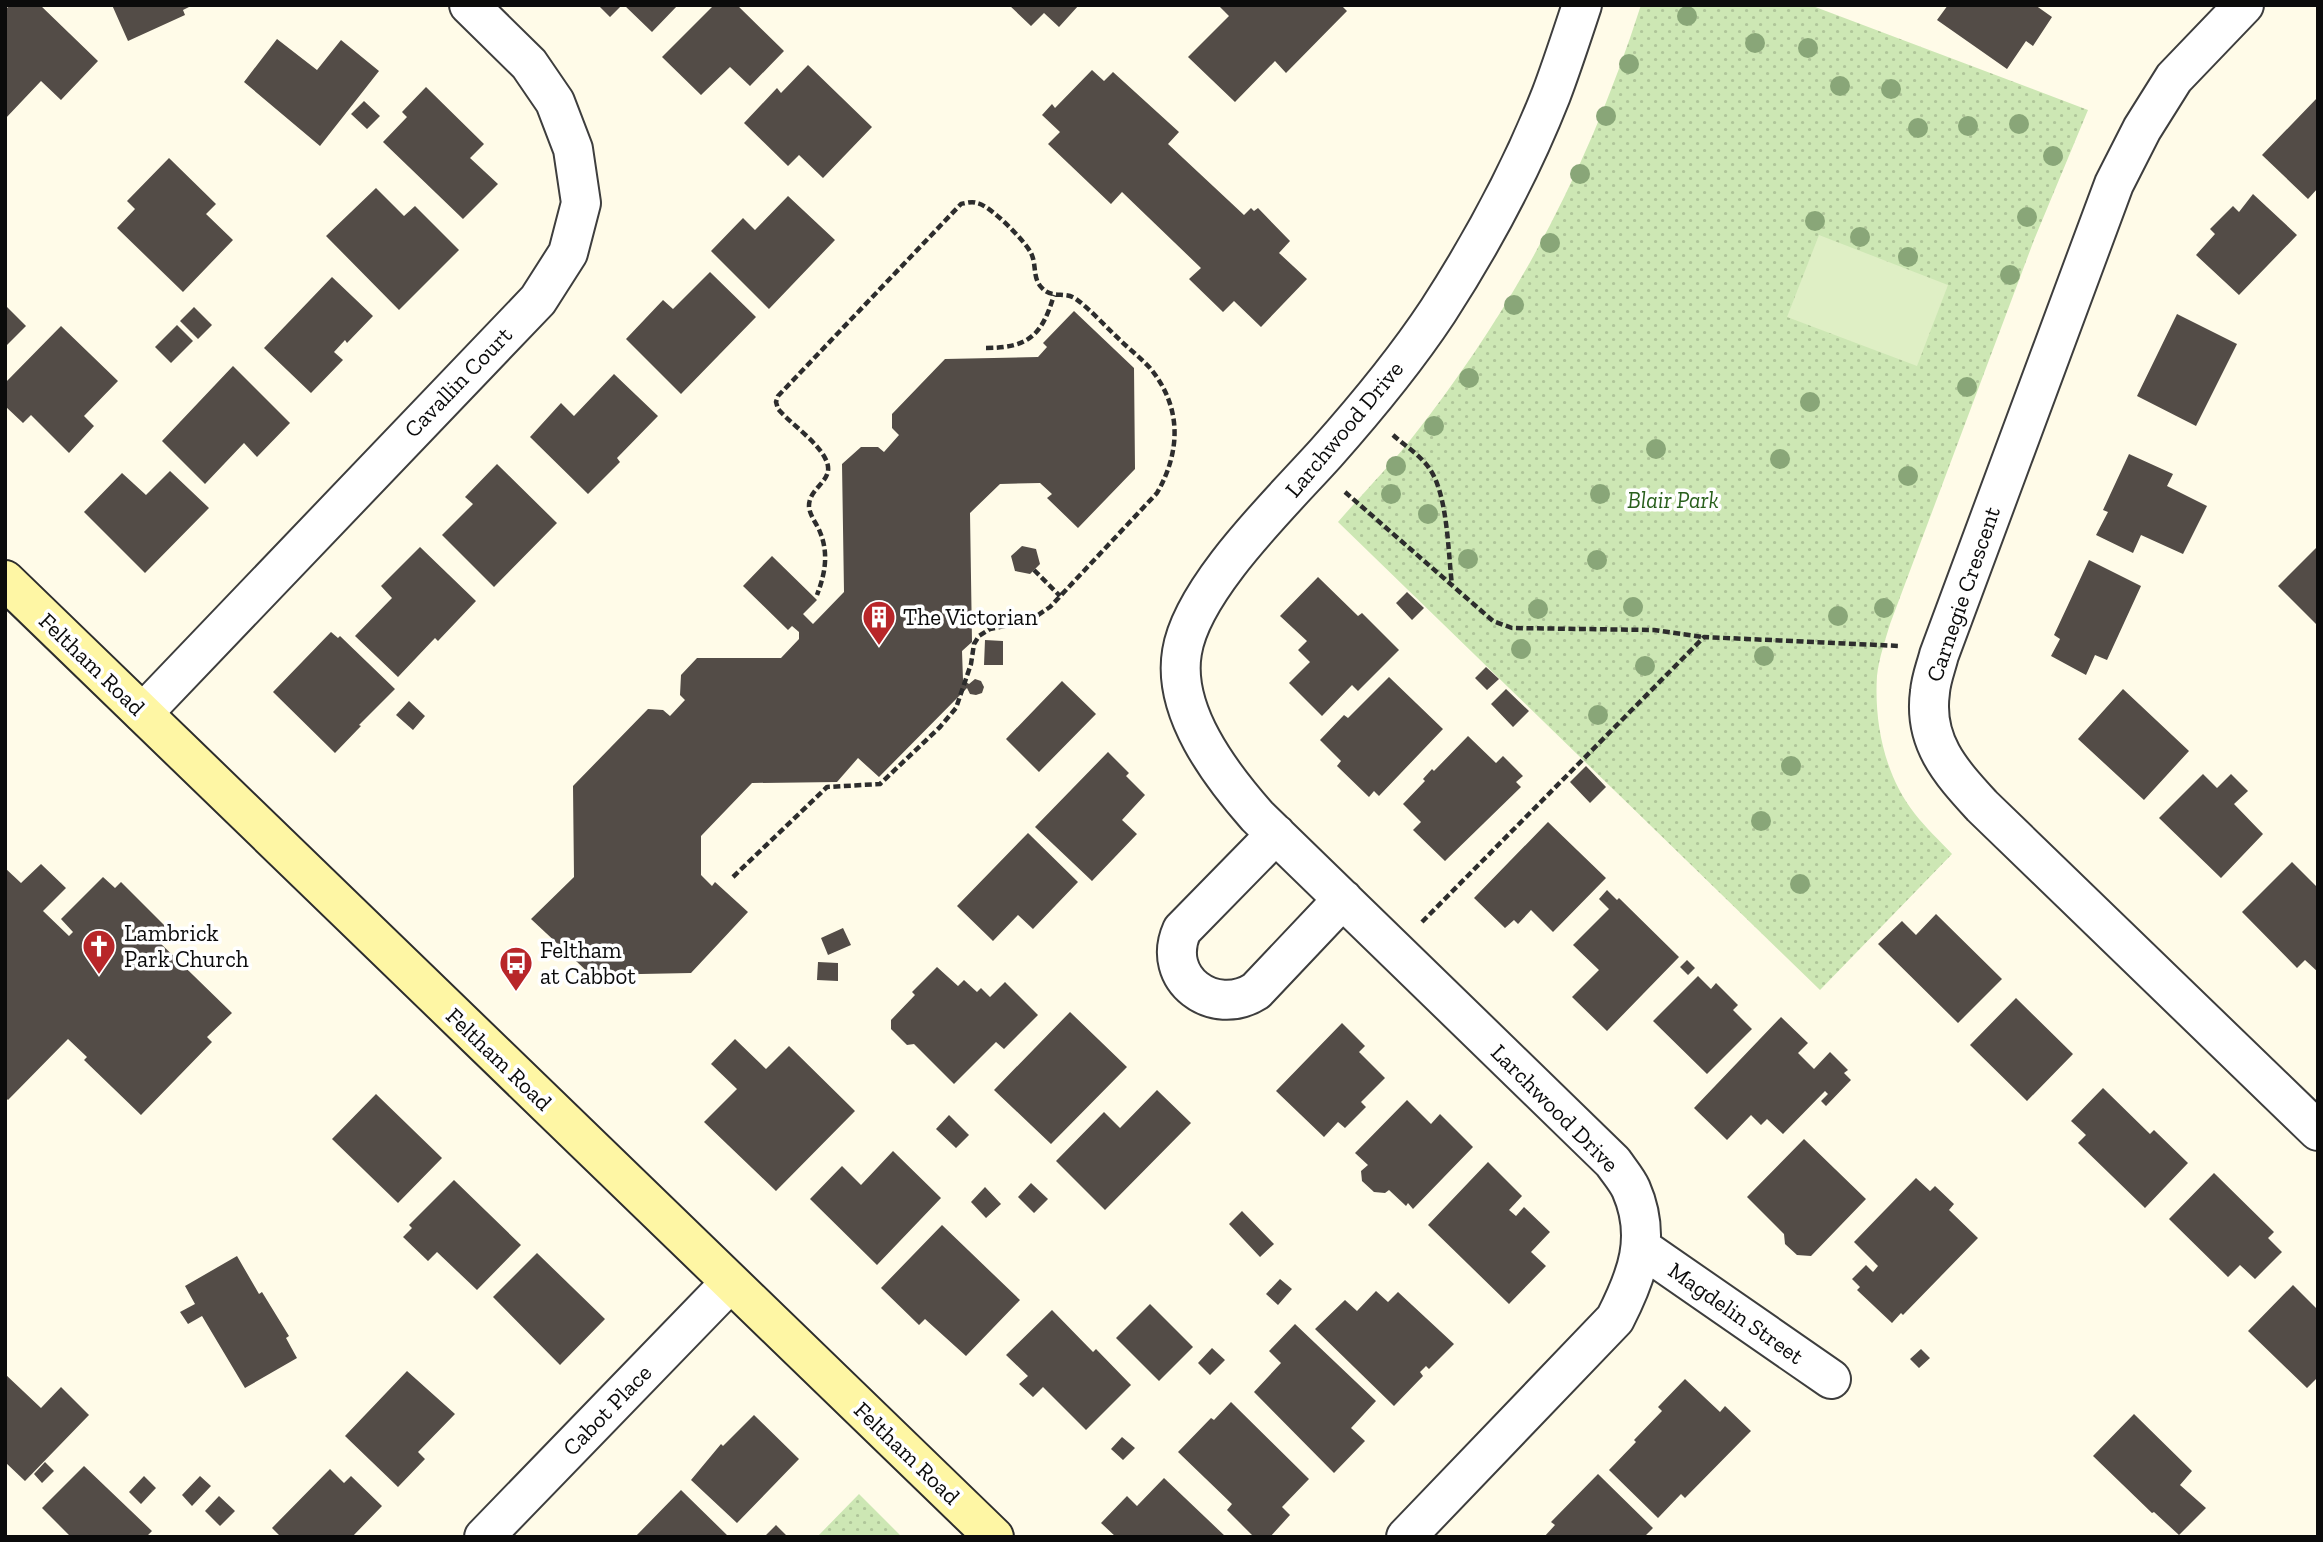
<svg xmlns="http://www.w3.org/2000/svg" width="2323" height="1542" viewBox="0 0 2323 1542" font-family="'Zilla Slab',serif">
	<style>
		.green { fill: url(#green-dots) }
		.pitch { fill: #dfefc5 }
		.building { fill: #534c47 }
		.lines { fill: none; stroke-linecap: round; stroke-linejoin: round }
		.street-casing { stroke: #3e3e3e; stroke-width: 42 }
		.secondary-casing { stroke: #2d2d2d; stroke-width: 42 }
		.path { stroke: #2d2d2d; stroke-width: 4.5; stroke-dasharray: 7 3.5; stroke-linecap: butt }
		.street { stroke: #fff; stroke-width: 38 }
		.secondary { stroke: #fef6a4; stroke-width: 38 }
		.tree { fill: #89a678 }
		.labels { text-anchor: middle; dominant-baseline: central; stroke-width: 7; stroke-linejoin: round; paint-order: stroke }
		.street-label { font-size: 23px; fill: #0b0b0b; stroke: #fff }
		.park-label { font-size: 23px; font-style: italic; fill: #29601d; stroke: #fff }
		.poi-label { font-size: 23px; fill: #0b0b0b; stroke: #fff; text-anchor: start }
	</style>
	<defs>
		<pattern id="green-dots" width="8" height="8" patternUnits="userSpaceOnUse" patternTransform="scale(1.75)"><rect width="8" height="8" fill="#cde7b4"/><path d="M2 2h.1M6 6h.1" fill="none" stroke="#afc599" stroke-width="1.8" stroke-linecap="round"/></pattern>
	</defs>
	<rect width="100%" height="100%" fill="#fffbe8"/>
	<!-- green -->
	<path class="green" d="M1641 5H1810L2088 110 2034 240 1890 624C1885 641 1879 658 1877 676 1874 724 1885 776 1915 814 1926 828 1940 841 1952 854L1820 990 1338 522C1363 493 1391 465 1415 434 1518 303 1590 164 1641 5Z
		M859 1494 902 1537H817Z"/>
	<!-- pitch -->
	<path class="pitch" d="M1819 235 1948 285 1917 366 1787 317Z"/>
	<!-- building -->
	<path class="building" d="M10 5H40L98 61 61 100 41 81 5 119V10Z
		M112 5H193L183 10 185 15 128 41Z
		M598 5H622L610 17Z
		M624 5H678L652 32Z
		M714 5H737L784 51 750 86 730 67 701 95 662 57Z
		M1009 5H1079L1059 27 1044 13 1031 26Z
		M1218 5H1341L1347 11 1286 73 1275 61 1235 102 1188 57 1229 16Z
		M1948 5H2035L2052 17 2033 46 2026 41 2007 69 1937 20Z
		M277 39 317 70 341 40 379 71 320 146 244 82Z
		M808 65 872 127 823 178 799 155 788 166 744 123 777 88 781 93Z
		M1092 70 1104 81 1113 72 1179 132 1168 144 1244 215 1251 208 1254 211 1258 208 1290 241 1279 253 1307 279 1261 327 1234 301 1223 312 1189 279 1201 268 1122 192 1111 204 1048 144 1060 132 1042 115 1052 104 1055 108Z
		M426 87 484 144 470 158 498 184 463 219 383 142 407 117 402 112Z
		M2318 97V188L2308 199 2262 155Z
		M364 101 380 116 367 129 351 114Z
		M169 158 216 204 206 214 233 240 183 292 117 228 135 209 127 201Z
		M376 188 404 216 415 206 459 250 399 310 326 236Z
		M2253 194 2297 235 2239 295 2196 255 2215 234 2210 229 2233 206 2239 212Z
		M788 196 835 240 769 309 711 251 743 218 755 230Z
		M710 272 756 317 681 394 626 339 663 300 673 309Z
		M332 277 373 316 347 343 345 340 334 352 343 360 311 393 264 348Z
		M5 305 26 326 5 347Z
		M194 307 212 325 198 339 180 321Z
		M1074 311 1134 368 1135 469 1078 528 1047 498 1052 494 1040 483 1000 484 970 513 972 642 962 651 963 680 969 684 975 679 981 681 984 687 982 693 976 695 970 694 967 688 879 777 858 758 837 782 752 783 701 836V875L712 886 715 882 748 912 691 973 591 975 531 919 574 877 573 786 648 709 663 710 670 716 685 700 680 695 681 675 697 658H781L799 639V632L792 626 788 630 743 586 772 556 817 600 803 614 813 624 844 592 842 464 861 447H878L884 452 899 435 892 428V414L945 359 1038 357 1047 347 1043 343Z
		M2177 314 2237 344 2196 426 2137 396Z
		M177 325 193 341 171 363 155 347Z
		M61 326 118 381 84 416 94 426 69 453 31 415 23 423 5 406V383Z
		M233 366 290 423 257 457 244 443 205 484 162 441Z
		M614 374 658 416 617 458 620 462 588 494 530 437 561 403 574 416Z
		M2129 454 2173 474 2167 486 2207 506 2183 554 2141 535 2133 553 2096 535 2108 512 2103 510Z
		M497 464 557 523 494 587 442 535 473 504 465 497Z
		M170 471 209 508 145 573 84 512 122 473 146 495Z
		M1022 546 1036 549 1040 564 1030 574 1015 571 1011 556Z
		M2318 546V626L2278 586Z
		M420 547 476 601 438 641 435 638 398 677 355 636 392 598 381 586Z
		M2089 560 2141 586 2107 660 2095 655 2086 675 2051 656 2060 639 2054 635Z
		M1318 577 1358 616 1362 613 1399 650 1358 691 1352 685 1322 716 1289 683 1310 662 1298 650 1307 641 1280 616Z
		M1407 592 1424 608 1412 620 1396 603Z
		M331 632 338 638 340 636 395 689 359 725 361 726 335 753 273 692Z
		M985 640 1003 641V665H984Z
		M1486 667 1499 679 1487 690 1475 678Z
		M1389 677 1443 729 1379 796 1374 791 1369 797 1337 766 1341 761 1320 740 1344 715 1348 718Z
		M1062 681 1096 714 1039 772 1006 739Z
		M1506 689 1529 711 1513 727 1491 704Z
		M2123 689 2189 751 2144 800 2078 739Z
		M409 701 425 716 413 730 396 715Z
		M1468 736 1496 763 1503 756 1523 776 1516 782 1521 787 1445 861 1413 830 1421 822 1403 804 1425 781 1423 779 1432 769 1434 771Z
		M1108 752 1129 773 1126 776 1145 795 1122 820 1137 834 1092 881 1035 827Z
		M1586 766 1606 787 1590 803 1570 782Z
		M2203 774 2217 788 2231 774 2248 791 2234 804 2263 834 2221 878 2159 818Z
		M1548 822 1606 878 1553 932 1531 910 1518 924 1514 920 1505 928 1474 898Z
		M1028 833 1078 882 1033 929 1018 915 993 941 957 906Z
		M2292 862 2318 888V972L2305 960 2297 968 2242 912Z
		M41 864 66 888 43 911 69 936 73 932 61 919 103 877 115 888 121 882 166 927 155 938 232 1013 207 1037 212 1042 141 1115 84 1060 87 1057 68 1039 8 1100 5 1097V868L21 883Z
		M1607 890 1617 900 1619 898 1679 957 1607 1031 1572 997 1599 970 1573 945 1609 909 1599 899Z
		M1936 914 2002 979 1958 1023 1878 944 1902 921 1916 935Z
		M843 928 851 945 828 955 821 938Z
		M1687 960 1695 968 1688 975 1680 967Z
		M818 962 838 963V981L817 980Z
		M937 967 958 986 964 980 977 992 981 988 990 997 1005 982 1038 1015 1004 1049 996 1042 954 1084 914 1044 907 1045 891 1029V1020L915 995 912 992Z
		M1698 976 1711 989 1716 983 1738 1005 1733 1010 1752 1029 1707 1074 1653 1021Z
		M2016 998 2073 1054 2027 1101 1970 1045Z
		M1070 1012 1127 1067 1051 1144 994 1090Z
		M1781 1017 1808 1043 1798 1053 1814 1069 1830 1052 1848 1070 1844 1073 1851 1080 1826 1106 1821 1101 1828 1094 1825 1091 1783 1134 1767 1119 1761 1125 1751 1115 1727 1140 1694 1108Z
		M1342 1023 1365 1046 1359 1052 1385 1078 1361 1102 1366 1107 1345 1128 1338 1122 1324 1137 1276 1091Z
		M735 1039 766 1069 789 1046 855 1111 776 1191 704 1122 737 1089 711 1064Z
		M2103 1088 2150 1134 2154 1130 2188 1163 2145 1208 2078 1143 2086 1135 2071 1121Z
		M1157 1090 1191 1123 1105 1210 1056 1161 1104 1112 1120 1128Z
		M376 1094 442 1158 398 1203 332 1139Z
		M1407 1100 1431 1124 1440 1114 1473 1147 1413 1209 1408 1203 1406 1206 1389 1190 1385 1193 1374 1192 1362 1181 1361 1171 1368 1165 1355 1153Z
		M949 1115 969 1135 956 1148 936 1129Z
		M1804 1139 1866 1199 1811 1256 1797 1255 1785 1244 1784 1234 1747 1197Z
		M893 1151 941 1198 877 1265 810 1199 842 1166 861 1185Z
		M1488 1162 1522 1196 1509 1210 1516 1216 1524 1207 1550 1232 1531 1252 1546 1266 1509 1304 1428 1225Z
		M2214 1173 2274 1232 2268 1238 2282 1252 2255 1279 2240 1265 2228 1277 2169 1219Z
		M1916 1178 1930 1191 1935 1186 1954 1204 1949 1210 1978 1238 1903 1315 1901 1313 1892 1323 1857 1290 1860 1287 1852 1279 1866 1265 1873 1272 1878 1266 1854 1242Z
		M454 1180 521 1245 477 1290 437 1252 428 1261 403 1237 412 1228 409 1225Z
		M1031 1183 1048 1199 1034 1213 1018 1197Z
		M985 1187 1001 1204 986 1218 971 1202Z
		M1242 1211 1274 1244 1260 1257 1229 1224Z
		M942 1225 1020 1300 966 1356 925 1319 919 1325 881 1288Z
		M537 1253 605 1319 560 1365 493 1297Z
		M237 1256 259 1294 262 1292 289 1336 286 1338 297 1358 245 1388 202 1316 188 1324 180 1312 195 1304 185 1286Z
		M1280 1279 1292 1289 1278 1305 1266 1294Z
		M2293 1285 2318 1310V1377L2307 1388 2248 1331Z
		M1376 1291 1388 1302 1398 1292 1454 1344 1429 1369 1426 1366 1420 1372 1423 1376 1394 1406 1315 1329 1345 1300 1357 1311Z
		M1150 1304 1193 1347 1159 1381 1116 1338Z
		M1052 1310 1093 1352 1096 1349 1131 1385 1086 1430 1043 1387 1033 1397 1019 1384 1028 1376 1006 1355Z
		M1295 1324 1376 1401 1351 1428 1365 1441 1334 1473 1254 1392 1281 1363 1269 1351Z
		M1212 1348 1225 1360 1210 1375 1198 1363Z
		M1921 1349 1930 1358 1919 1368 1910 1359Z
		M407 1371 455 1414 418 1452 425 1459 398 1487 345 1436Z
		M5 1374 41 1408 61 1387 89 1415 25 1481 5 1462Z
		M1685 1379 1720 1412 1725 1406 1751 1431 1685 1498 1681 1494 1658 1518 1609 1470 1636 1442 1634 1440 1662 1411 1658 1407Z
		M1231 1402 1309 1479 1282 1507 1290 1515 1270 1537H1254L1227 1510 1232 1504 1178 1452 1211 1418 1214 1420Z
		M2134 1414 2192 1471 2180 1485 2206 1508 2179 1535 2154 1512 2152 1513 2093 1456Z
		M754 1415 799 1459 737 1523 691 1480 721 1444 723 1446Z
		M1122 1437 1135 1448 1123 1460 1111 1449Z
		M45 1462 54 1471 42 1483 34 1474Z
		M84 1466 152 1531 146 1537H71L42 1508Z
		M330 1469 344 1483 351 1476 382 1506 352 1537H281L272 1528Z
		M1598 1474 1653 1528 1644 1537H1544L1555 1525 1551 1522Z
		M144 1476 156 1488 141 1504 129 1492Z
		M200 1476 211 1486 192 1506 182 1495Z
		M1164 1478 1226 1537H1116L1101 1523 1127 1496 1137 1506Z
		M681 1490 729 1537H635Z
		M219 1496 235 1511 220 1526 205 1511Z
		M776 1525 788 1537H764Z"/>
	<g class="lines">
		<defs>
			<path id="street" d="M2244 5 2174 78 2142 129 2114 184 1939 655C1936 667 1931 679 1930 692 1923 742 1951 772 1982 806L2318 1131
				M143 713 538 300 568 253 581 203 573 149 555 102 529 64 469 5
				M1276 834 1182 930C1160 979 1214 1018 1256 991L1343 899
				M1642 1248 1831 1379
				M484 1537 730 1283
				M1406 1537 1615 1319C1637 1276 1652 1237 1631 1189 1627 1180 1619 1171 1613 1162L1257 816C1220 774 1172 711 1182 652 1192 588 1282 502 1326 453 1366 408 1405 361 1438 311 1482 243 1521 171 1551 95 1562 66 1572 35 1582 5"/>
			<path id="secondary" d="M5 580 994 1537"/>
		</defs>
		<!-- street casing -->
		<use href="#street" class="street-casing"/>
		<!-- secondary casing -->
		<use href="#secondary" class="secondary-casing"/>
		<!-- path -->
		<path class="path" d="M986 348C1029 348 1042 335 1054 295
			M1393 435C1405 446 1420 455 1429 468 1448 494 1448 553 1452 585
			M1345 492 1493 621 1512 628 1654 630 1703 637
			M1034 570 1060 596
			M733 877 827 787 880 784 940 727 956 708 971 664 974 644 979 636 990 629 1029 621 1050 607 1157 493C1181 451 1182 407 1150 368 1141 358 1129 349 1119 339 1105 326 1091 310 1076 299 1065 291 1052 299 1042 288 1032 278 1037 265 1031 253 1025 241 990 205 977 203 972 201 966 203 961 204L778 396 776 402 778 409C791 424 818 442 826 460 836 481 808 487 809 507 810 516 817 524 820 532 829 554 825 574 817 595
			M1422 922 1704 637 1900 646"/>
		<!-- street -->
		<use href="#street" class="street"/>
		<!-- secondary -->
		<use href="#secondary" class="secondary"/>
	</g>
	<!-- trees -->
	<g class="tree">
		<circle cx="1687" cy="16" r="10"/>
		<circle cx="1755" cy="43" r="10"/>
		<circle cx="1808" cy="48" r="10"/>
		<circle cx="1629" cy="64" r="10"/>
		<circle cx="1840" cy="86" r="10"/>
		<circle cx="1891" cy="89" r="10"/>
		<circle cx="1606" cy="116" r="10"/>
		<circle cx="2019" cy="124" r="10"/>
		<circle cx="1968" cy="126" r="10"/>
		<circle cx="1918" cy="128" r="10"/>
		<circle cx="2053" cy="156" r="10"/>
		<circle cx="1580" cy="174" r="10"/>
		<circle cx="2027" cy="217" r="10"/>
		<circle cx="1815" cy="221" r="10"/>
		<circle cx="1860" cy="237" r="10"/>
		<circle cx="1550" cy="243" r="10"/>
		<circle cx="1908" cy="257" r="10"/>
		<circle cx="2010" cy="275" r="10"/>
		<circle cx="1514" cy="305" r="10"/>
		<circle cx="1469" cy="378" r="10"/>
		<circle cx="1967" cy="387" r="10"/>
		<circle cx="1810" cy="402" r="10"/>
		<circle cx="1434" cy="426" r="10"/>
		<circle cx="1656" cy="449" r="10"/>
		<circle cx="1780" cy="459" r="10"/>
		<circle cx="1396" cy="466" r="10"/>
		<circle cx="1908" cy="476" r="10"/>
		<circle cx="1391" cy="494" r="10"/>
		<circle cx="1600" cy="494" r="10"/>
		<circle cx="1428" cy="514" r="10"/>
		<circle cx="1468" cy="559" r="10"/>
		<circle cx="1597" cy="560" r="10"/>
		<circle cx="1633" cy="607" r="10"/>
		<circle cx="1884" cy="608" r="10"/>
		<circle cx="1538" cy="609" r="10"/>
		<circle cx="1838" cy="616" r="10"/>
		<circle cx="1521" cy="649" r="10"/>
		<circle cx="1764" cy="656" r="10"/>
		<circle cx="1645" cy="666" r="10"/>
		<circle cx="1598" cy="715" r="10"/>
		<circle cx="1791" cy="766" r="10"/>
		<circle cx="1761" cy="821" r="10"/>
		<circle cx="1800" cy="884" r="10"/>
	</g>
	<!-- icons -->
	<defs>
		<symbol id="building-pin" viewBox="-11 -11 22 30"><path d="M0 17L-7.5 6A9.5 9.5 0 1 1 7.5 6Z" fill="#b82629" stroke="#fff"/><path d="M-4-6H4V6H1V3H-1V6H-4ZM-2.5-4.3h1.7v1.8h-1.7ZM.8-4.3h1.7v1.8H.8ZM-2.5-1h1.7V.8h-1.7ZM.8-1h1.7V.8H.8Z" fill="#fff"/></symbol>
		<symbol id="church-pin" viewBox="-11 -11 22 30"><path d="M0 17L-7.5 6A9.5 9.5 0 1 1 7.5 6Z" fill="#b82629" stroke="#fff"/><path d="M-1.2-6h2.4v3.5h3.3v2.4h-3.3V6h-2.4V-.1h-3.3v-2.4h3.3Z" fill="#fff"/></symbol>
		<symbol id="bus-pin" viewBox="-11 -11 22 30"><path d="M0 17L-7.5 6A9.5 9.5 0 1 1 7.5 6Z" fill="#b82629" stroke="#fff"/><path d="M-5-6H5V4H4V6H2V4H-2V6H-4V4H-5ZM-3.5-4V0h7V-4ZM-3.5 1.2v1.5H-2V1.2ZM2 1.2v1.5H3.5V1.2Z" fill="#fff"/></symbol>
	</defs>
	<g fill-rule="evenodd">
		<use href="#building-pin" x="860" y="598" width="38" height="52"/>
		<use href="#church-pin" x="80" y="927" width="38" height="52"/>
		<use href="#bus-pin" x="497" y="944" width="38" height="52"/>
	</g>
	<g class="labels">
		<!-- street labels -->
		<g class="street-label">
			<text transform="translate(458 382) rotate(-46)">Cavallin Court</text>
			<text transform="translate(1344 429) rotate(-50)">Larchwood Drive</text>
			<text transform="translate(1963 594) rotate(-71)">Carnegie Crescent</text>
			<text transform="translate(92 664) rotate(44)">Feltham Road</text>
			<text transform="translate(499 1059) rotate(44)">Feltham Road</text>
			<text transform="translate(1555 1108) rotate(45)">Larchwood Drive</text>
			<text transform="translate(1736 1313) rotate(35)">Magdelin Street</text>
			<text transform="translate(607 1410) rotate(-46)">Cabot Place</text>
			<text transform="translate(907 1453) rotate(44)">Feltham Road</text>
		</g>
		<!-- park labels -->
		<g class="park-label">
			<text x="1673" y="500">Blair Park</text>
		</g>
		<!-- poi labels -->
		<g class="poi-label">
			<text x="903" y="617">The Victorian</text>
			<text x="124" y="933">Lambrick<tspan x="124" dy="26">Park Church</tspan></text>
			<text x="540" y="950">Feltham<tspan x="540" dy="26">at Cabbot</tspan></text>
		</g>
	</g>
	<!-- border -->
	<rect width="2323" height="1542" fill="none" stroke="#0b0b0b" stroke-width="14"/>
</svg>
